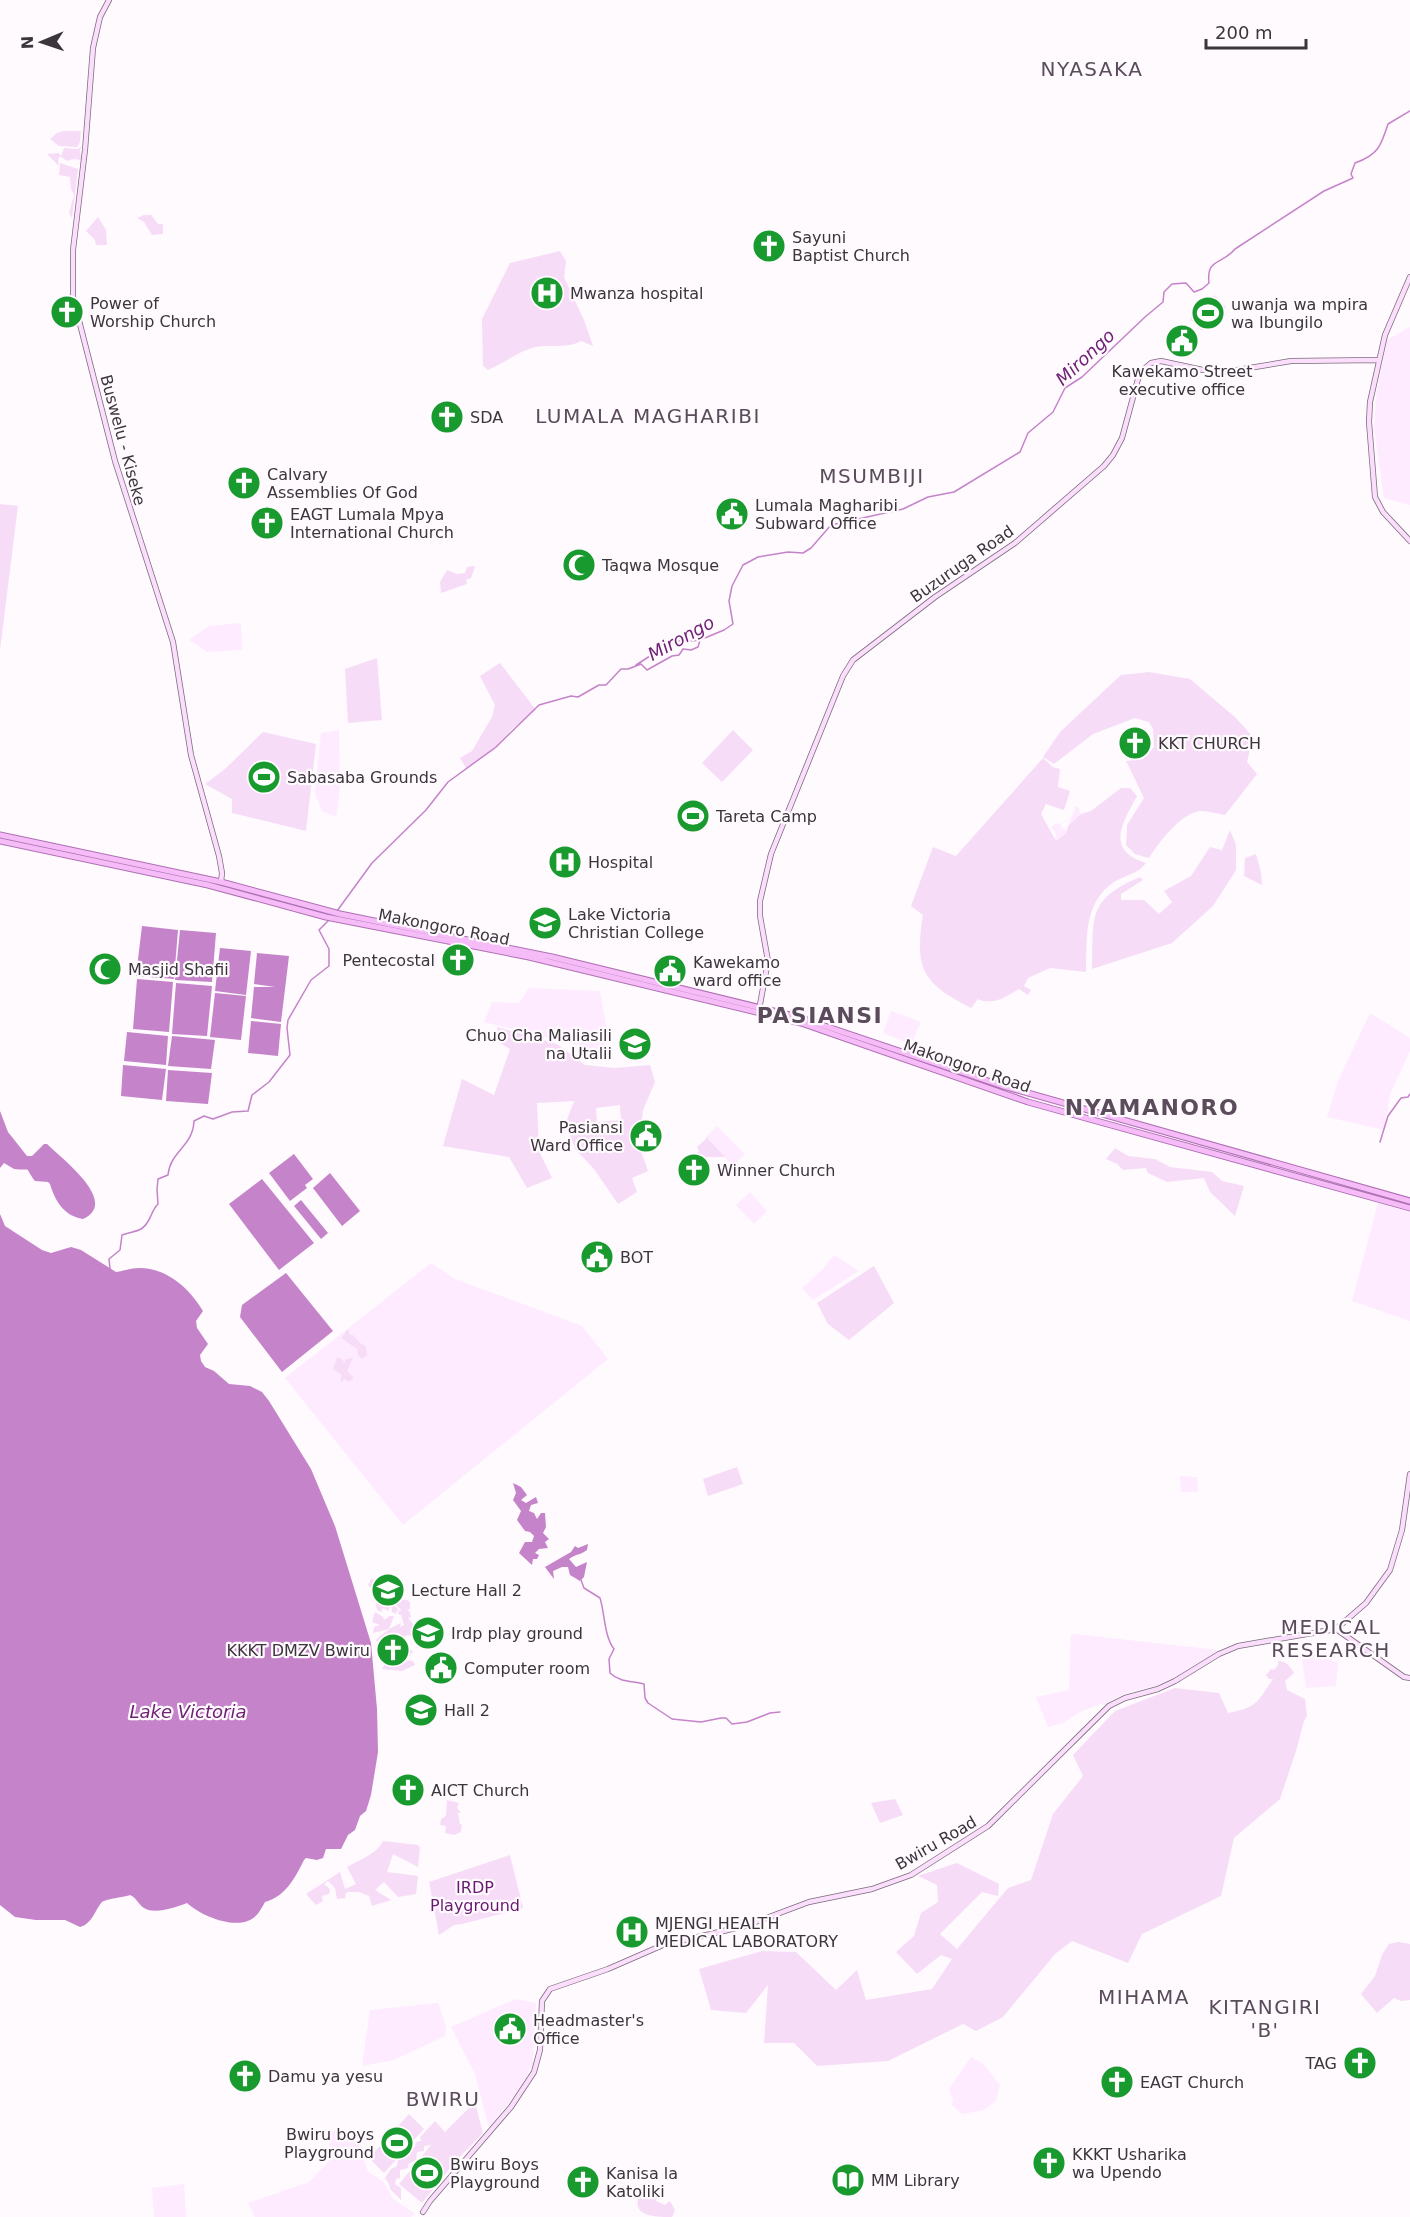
<svg xmlns="http://www.w3.org/2000/svg" width="1410" height="2217" viewBox="0 0 1410 2217" font-family="'DejaVu Sans',sans-serif">
	<style>
		.built { fill: #feebff }
		.green { fill: #f7dcf8; fill-rule: evenodd }
		.water { fill: #c583c9 }
		.lines { fill: none; stroke-linecap: round; stroke-linejoin: round }
		.stream { stroke: #c583c9; stroke-width: 1.5 }
		.secondary-casing { stroke: #7b6b7b; stroke-width: 6 }
		.primary-casing { stroke: #b070b4; stroke-width: 7 }
		.secondary { stroke: #fadefc; stroke-width: 4.5 }
		.primary { stroke: #f5bcf8; stroke-width: 5 }
		.labels { text-anchor: middle; dominant-baseline: central; stroke-width: 4.5; stroke-linejoin: round; paint-order: stroke }
		.poi-label { font-size: 16px; fill: #3c353c; stroke: #fefafe; text-anchor: start }
		.street-label { font-size: 16px; fill: #3c353c; stroke: #fefafe }
		.park-label { font-size: 16px; fill: #69186f; stroke: #fefafe }
		.water-label { font-size: 18px; font-style: italic; fill: #702076; stroke: #fefafe }
		.quarter-label { font-size: 20px; letter-spacing: 1.5px; fill: #5a4c5b; stroke: #fefafe }
		.district-label { font-size: 22px; font-weight: bold; letter-spacing: 1.5px; fill: #5a4c5b; stroke: #fefafe }
	</style>
	<rect width="100%" height="100%" fill="#fefafe"/>
	<!-- built -->
	<path class="built" d="M1410 327V505L1384 498 1374 429 1376 396 1387 340Z
		M241 623 242 650 206 652 205 650 189 640 209 626Z
		M339 730 340 787 336 817 322 811 315 793 321 733Z
		M1076 806 1079 808 1080 813 1078 819 1068 832 1055 841 1056 834 1051 827 1057 823 1058 825 1061 822V826L1066 831Z
		M529 988 600 991 607 1031 602 1051 484 1022 492 1002 519 1003Z
		M891 1011 921 1022 911 1044 883 1033Z
		M1370 1013 1410 1038V1051L1390 1094 1384 1130 1327 1117 1338 1081Z
		M717 1126 745 1154 733 1166 705 1138Z
		M750 1192 767 1211 754 1224 736 1205Z
		M1378 1203 1410 1212V1321L1352 1301Z
		M834 1255 859 1271 813 1300 802 1288 821 1271Z
		M431 1263 455 1279 582 1326 608 1359 403 1525 285 1378Z
		M1180 1476 1197 1477 1198 1492H1181Z
		M1074 1634 1218 1650 1219 1651 1187 1671 1184 1675 1164 1684 1130 1692 1112 1700 1106 1705 1100 1704 1078 1713 1063 1723 1048 1727 1036 1697 1069 1690 1071 1635Z
		M1332 1651V1662L1338 1661 1336 1686 1306 1688 1302 1658Z
		M516 1999 536 2003 533 2064 521 2087 489 2128 475 2074 451 2027Z
		M438 2003 446 2026 445 2036 394 2060 362 2066 370 2010Z
		M971 2057 983 2064 1000 2085 996 2101 984 2110 962 2114 952 2105 953 2099 949 2089Z
		M330 2131H353L368 2172 384 2182 393 2199 415 2214 411 2217H255L248 2203 309 2182 329 2161Z
		M184 2184 186 2217H154L152 2188Z"/>
	<!-- green -->
	<path class="green" d="M63 131H81L80 142 77 147 59 146 50 139 57 133Z
		M82 146 80 150 81 160 74 159 67 161 60 156 58 160 59 166 47 154 59 153 61 156 64 148 78 149Z
		M60 163 78 169 72 218 69 213 74 195 71 189 70 177 59 175Z
		M144 215H151L158 224H163V234L152 235 144 222 137 218Z
		M98 217 106 230 107 245H96L95 240 86 231Z
		M560 251 566 261 564 277 584 320 593 346 581 341C567 349 551 344 535 347 520 351 503 363 488 370L483 366 482 319 510 263Z
		M1214 295 1226 307 1202 331 1190 319Z
		M0 504 18 506 0 650Z
		M473 566 475 567 471 578 466 580 467 584 441 593 440 582 447 570 457 574 465 573 467 567Z
		M377 658 382 720 348 723 345 669Z
		M500 663 536 710 513 728 493 751 466 768 460 758 472 751 492 717 495 705 480 676Z
		M1149 672 1190 679 1236 718 1253 737 1247 762 1257 774 1225 815C1218 814 1209 811 1201 811 1182 812 1159 842 1149 858L1135 854 1126 845 1127 825 1144 798 1126 761 1143 759 1154 747 1153 729 1149 722 1135 718 1093 734 1054 764 1043 757 1060 732 1121 675Z
		M733 730 753 750 722 782 702 763Z
		M263 732 316 744 306 831 232 813V799L205 784 225 769Z
		M1043 758 1053 767 1060 769 1058 787 1070 791 1064 810 1046 804 1041 814 1056 841 1066 833 1069 825 1081 814 1091 811 1121 788H1130L1137 796C1122 824 1105 850 1146 863 1138 874 1125 875 1114 882 1083 903 1087 939 1086 972L1050 968 1028 978 1024 986 1031 990 1028 995 1019 989C1006 997 993 1006 978 999L971 1008C923 983 914 970 923 915L911 906 933 847 956 856Z
		M1230 830 1236 845V870L1213 906 1172 943 1092 969C1094 918 1086 900 1140 877L1143 880 1121 894V900H1144L1159 914 1172 902 1164 891 1191 876 1210 847 1222 850Z
		M1256 854 1261 872 1262 885 1244 876 1245 858Z
		M497 1027 557 1044 585 1065 615 1068 650 1065 655 1082 643 1110 639 1145 648 1171 632 1178 637 1192 618 1204 594 1169 575 1149 566 1122 574 1101 537 1103 539 1151 552 1178 527 1188 509 1157 443 1146 462 1079 494 1095 510 1049 498 1042ZM620 1105 621 1120 597 1122 596 1108Z
		M707 1138 725 1157H701L697 1153 699 1151 697 1147Z
		M1115 1148 1128 1156 1155 1159 1170 1167 1212 1172 1222 1181 1244 1186 1235 1216 1210 1192 1204 1178 1167 1182 1148 1173 1146 1168 1123 1170 1117 1164 1106 1159Z
		M874 1266 894 1303 849 1340 828 1324 817 1303Z
		M348 1329 350 1335H353L359 1342 366 1347 367 1355 362 1359 358 1355 357 1349 341 1338Z
		M337 1357 343 1360 344 1364 346 1359 353 1358 347 1371 354 1378 348 1382 345 1379 342 1382 340 1380 342 1375 333 1369Z
		M737 1467 743 1484 708 1496 703 1479Z
		M371 1579 375 1580 378 1584 379 1590 383 1592V1597L389 1596 392 1600 391 1604 392 1603 398 1609 396 1614 392 1612 391 1605 388 1611 383 1608 381 1612 377 1610 373 1590 368 1585Z
		M401 1600H407L410 1602V1609L407 1610 410 1612 411 1617 408 1618 413 1624 415 1632 418 1628 419 1636 416 1638 414 1634 412 1636 407 1635 404 1637 406 1638 404 1643 406 1646 402 1650H411L413 1652 403 1660 413 1661 415 1665 402 1671 382 1669 385 1663 380 1658 382 1654 380 1646 383 1645 397 1651 401 1650 397 1647 376 1641C378 1636 395 1625 401 1623L400 1627 404 1625 401 1615 398 1614 399 1610 402 1611 394 1603Z
		M375 1612 383 1617 384 1620 390 1616H394L389 1629 373 1633 374 1627 380 1625 372 1622Z
		M1278 1661C1286 1661 1290 1666 1294 1673L1285 1681 1287 1690 1305 1699 1307 1716 1304 1721 1296 1751 1280 1799 1234 1838 1221 1896 1142 1934 1128 1963 1072 1941 1055 1954 1003 2017 976 2031 963 2024 888 2061 817 2066 794 2043H764L768 1985 746 2013 711 2010 699 1969 762 1951 796 1952 836 1990 857 1970 866 2000 932 1989 952 1959 941 1955 917 1974 896 1952 914 1936 921 1913 938 1902 937 1885 918 1876 957 1863 999 1884 998 1896 982 1892 940 1934 957 1949 1008 1888 1031 1880 1053 1814 1083 1776 1073 1755 1115 1711 1175 1688 1219 1693 1228 1713C1258 1707 1257 1702 1273 1679H1269L1266 1675 1271 1669 1274 1670 1278 1665Z
		M895 1799 903 1815 880 1823 871 1803Z
		M447 1800 459 1803 457 1808 461 1813H458L460 1824 462 1825 461 1832 454 1835 445 1833 446 1826 440 1825 441 1819 446 1816Z
		M383 1841 418 1845 420 1848 418 1867 393 1854 387 1872 418 1876 416 1894 398 1897 384 1882 375 1890 391 1900 372 1906 369 1896 359 1892H347L345 1896 346 1898 337 1899 335 1888 328 1881 324 1884 330 1889 329 1894 322 1896 323 1901 316 1905 306 1894 340 1872 345 1889 356 1884 347 1867C359 1860 377 1854 383 1841Z
		M510 1855 523 1908 462 1924 454 1925 439 1935 429 1882Z
		M1398 1942 1410 1944V2000L1401 2001 1394 1998 1377 2013 1361 1994 1375 1976 1382 1955 1389 1944Z
		M475 2102 483 2133 455 2162 422 2203 399 2184 431 2145 424 2146V2151L417 2152 416 2160 408 2164V2168L400 2170V2178L396 2179 395 2184 401 2188V2200L390 2189 389 2184 385 2178 391 2169 397 2166 398 2159C405 2156 408 2150 415 2147L416 2142 421 2141 420 2137 435 2121 445 2132Z
		M409 2114 424 2129 384 2173 369 2158Z
		M652 2194 658 2196 656 2201 665 2205 670 2201 675 2210 672 2217C656 2217 631 2217 639 2196H648Z"/>
	<!-- water -->
	<path class="water" d="M142 926 178 930 174 979 136 976Z
		M180 930 216 933 212 982 175 980Z
		M220 948 251 951 246 995 215 991Z
		M257 953 289 956 281 1022 251 1018 254 987H275L254 984Z
		M137 979 173 982 169 1032 133 1029Z
		M176 983 212 986 207 1036 172 1034Z
		M215 993 246 996 241 1040 210 1037Z
		M251 1021 281 1024 278 1056 248 1053Z
		M127 1032 168 1036 166 1065 124 1061Z
		M172 1036 215 1040 211 1069 168 1066Z
		M123 1065 166 1069 162 1100 121 1096Z
		M168 1070 212 1073 208 1104 166 1101Z
		M0 1111 8 1132 27 1156H32L44 1144H47C62 1159 120 1202 83 1219 64 1216 55 1201 50 1184L48 1182 35 1181C23 1165 34 1171 14 1169L4 1163 0 1168Z
		M294 1154 313 1179 305 1185 307 1188 290 1201 269 1173Z
		M330 1173 360 1211 342 1226 313 1188Z
		M262 1179 314 1243 279 1270 229 1204Z
		M301 1200 328 1233 321 1239 294 1206Z
		M0 1214 5 1226 42 1250 51 1253 71 1247 81 1250 116 1272C123 1271 131 1268 139 1268 167 1268 189 1288 203 1311L196 1321 197 1328 208 1344 200 1355 201 1361 205 1367 214 1371 229 1384 250 1386 262 1392 269 1401 311 1469 335 1526 371 1643 377 1709 378 1752 371 1795 366 1811 360 1816 355 1830 348 1835 341 1849H326L323 1858 317 1860 306 1858 304 1860C295 1878 286 1896 265 1902 261 1909 258 1916 250 1920 232 1929 200 1915 187 1903 176 1907 155 1915 144 1908 138 1904 137 1898 130 1895 125 1897 105 1899 102 1902 95 1910 92 1924 80 1927L65 1920H36L15 1917 0 1905Z
		M286 1273 333 1331 282 1372 240 1317 242 1305Z
		M513 1483 521 1487 527 1495 521 1500 526 1503 536 1497 538 1503 531 1505 529 1511 534 1513 537 1519 541 1513H545L546 1527 543 1533 549 1539 545 1542 548 1548 539 1549 535 1553 539 1555 537 1559H533L532 1565 519 1553 525 1542H532L534 1536 530 1532 525 1531 517 1520 521 1511 513 1500 516 1493Z
		M588 1544 587 1550C581 1555 575 1554 569 1559L576 1567 587 1562 584 1577 580 1581 570 1575 568 1567H562L553 1571 554 1579 545 1567 571 1552 575 1546 578 1548Z"/>
	<g class="lines">
		<!-- stream -->
		<path class="stream" d="M636 665 653 654 662 643C671 646 675 641 683 640 689 640 692 642 699 640
			M337 911 372 863 426 810 448 782 496 747 539 705 571 696 578 697 599 685H606L621 669H628L641 664 647 670 672 656 679 655 683 649 691 650 698 647 700 640 724 630 733 624 729 601 732 586 743 565 758 557 788 552 803 553 811 548 831 525 903 509 928 497 954 492 1020 452 1028 433 1053 412 1065 388 1082 377 1145 317 1163 302 1164 292 1172 284 1186 283 1194 292 1202 289 1209 283C1206 258 1222 265 1235 249L1324 191 1353 178 1351 174 1355 163C1378 155 1381 146 1388 124L1410 111
			M1380 1142 1388 1116 1401 1098 1408 1097 1410 1094
			M110 1269 109 1259 120 1250 122 1235C129 1232 136 1232 141 1229 151 1223 150 1212 158 1204L157 1189 158 1179 168 1175C170 1151 193 1147 194 1121L204 1116 213 1119 232 1112 248 1111 252 1095 269 1082 290 1055 287 1028 288 1020 311 980 329 966V949L319 930 328 921
			M581 1580 584 1588 600 1598C605 1614 604 1636 614 1649L609 1659 610 1673C619 1682 632 1681 644 1684L645 1698 648 1703 672 1719 701 1722 721 1718H726L732 1724 747 1722 770 1713 780 1712"/>
		<defs>
			<path id="secondary" d="M109 0 100 17 93 48 85 150 73 250V297L115 461 173 642 191 755 219 856 222 873 221 882
				M1410 277 1385 335 1370 402 1369 422 1375 497 1383 512 1410 541
				M759 1010 768 961 760 916V901L771 854 843 676 853 660 935 597 1015 543 1104 466 1113 455 1122 438 1138 379 1144 369 1151 363 1161 361 1203 370 1225 372 1291 361 1378 360
				M1336 1629 1404 1677 1410 1678
				M423 2212 430 2201 511 2107 534 2072 540 2050 542 2001 550 1989 608 1969 663 1945 745 1926 809 1902 872 1889 911 1875 988 1826 1109 1706 1125 1698 1158 1689 1175 1681 1219 1654 1238 1646 1336 1629 1366 1603 1390 1570 1402 1530 1410 1474"/>
			<path id="primary" d="M0 835 221 882 340 914 552 957 798 1017 1003 1086 1410 1201
				M0 841 208 885 326 917 529 957 801 1023 1028 1102 1410 1208"/>
		</defs>
		<!-- secondary casing -->
		<use href="#secondary" class="secondary-casing"/>
		<!-- primary casing -->
		<use href="#primary" class="primary-casing"/>
		<!-- secondary -->
		<use href="#secondary" class="secondary"/>
		<!-- primary -->
		<use href="#primary" class="primary"/>
	</g>
	<!-- icons -->
	<defs>
		<symbol id="church-disc" viewBox="-11 -11 22 22"><circle r="9.5" fill="#199a2f" stroke="#fefafe"/><path d="M-1.2-6h2.4v3.5h3.3v2.4h-3.3V6h-2.4V-.1h-3.3v-2.4h3.3Z" fill="#fff"/></symbol>
		<symbol id="hospital-disc" viewBox="-11 -11 22 22"><circle r="9.5" fill="#199a2f" stroke="#fefafe"/><path d="M-5-5h3v3.5h4V-5h3V5h-3V1.5h-4V5h-3Z" fill="#fff"/></symbol>
		<symbol id="stadium-disc" viewBox="-11 -11 22 22"><circle r="9.5" fill="#199a2f" stroke="#fefafe"/><path d="M0-5a6.5 5 0 1 0 0 10a6.5 5 0 1 0 0-10ZM-3.5-1.8h7v3.6h-7Z" fill="#fff"/></symbol>
		<symbol id="civic-disc" viewBox="-11 -11 22 22"><circle r="9.5" fill="#199a2f" stroke="#fefafe"/><path d="M-.6-6.5H3V-4.5H.6V-3L4-1V1h2V6H-6V1h2V-1L-.6-3ZM-1.2 2.5V6h2.4V2.5Z" fill="#fff"/></symbol>
		<symbol id="mosque-disc" viewBox="-11 -11 22 22"><circle r="9.5" fill="#199a2f" stroke="#fefafe"/><path d="M3.5-4.9A6 6 0 1 0 3.5 4.9A5 5 0 1 1 3.5-4.9Z" fill="#fff"/></symbol>
		<symbol id="university-disc" viewBox="-11 -11 22 22"><circle r="9.5" fill="#199a2f" stroke="#fefafe"/><path d="M0-5L7-2L0 1L-7-2ZM-4 1L0 2.5L4 1V4Q0 6-4 4Z" fill="#fff"/></symbol>
		<symbol id="library-disc" viewBox="-11 -11 22 22"><circle r="9.5" fill="#199a2f" stroke="#fefafe"/><path d="M-6-4Q-3-5.5-.7-3.5V5Q-3 3-6 4ZM6-4Q3-5.5 .7-3.5V5Q3 3 6 4Z" fill="#fff"/></symbol>
	</defs>
	<g fill-rule="evenodd">
		<use href="#church-disc" x="750" y="227" width="38" height="38"/>
		<use href="#hospital-disc" x="528" y="274" width="38" height="38"/>
		<use href="#church-disc" x="48" y="293" width="38" height="38"/>
		<use href="#stadium-disc" x="1189" y="294" width="38" height="38"/>
		<use href="#civic-disc" x="1163" y="322" width="38" height="38"/>
		<use href="#church-disc" x="428" y="398" width="38" height="38"/>
		<use href="#church-disc" x="225" y="464" width="38" height="38"/>
		<use href="#civic-disc" x="713" y="495" width="38" height="38"/>
		<use href="#church-disc" x="248" y="504" width="38" height="38"/>
		<use href="#mosque-disc" x="560" y="546" width="38" height="38"/>
		<use href="#church-disc" x="1116" y="724" width="38" height="38"/>
		<use href="#stadium-disc" x="245" y="758" width="38" height="38"/>
		<use href="#stadium-disc" x="674" y="797" width="38" height="38"/>
		<use href="#hospital-disc" x="546" y="843" width="38" height="38"/>
		<use href="#university-disc" x="526" y="904" width="38" height="38"/>
		<use href="#church-disc" x="439" y="941" width="38" height="38"/>
		<use href="#mosque-disc" x="86" y="950" width="38" height="38"/>
		<use href="#civic-disc" x="651" y="952" width="38" height="38"/>
		<use href="#university-disc" x="616" y="1025" width="38" height="38"/>
		<use href="#civic-disc" x="627" y="1117" width="38" height="38"/>
		<use href="#church-disc" x="675" y="1151" width="38" height="38"/>
		<use href="#civic-disc" x="578" y="1238" width="38" height="38"/>
		<use href="#university-disc" x="369" y="1571" width="38" height="38"/>
		<use href="#university-disc" x="409" y="1614" width="38" height="38"/>
		<use href="#church-disc" x="374" y="1631" width="38" height="38"/>
		<use href="#civic-disc" x="422" y="1649" width="38" height="38"/>
		<use href="#university-disc" x="402" y="1691" width="38" height="38"/>
		<use href="#church-disc" x="389" y="1771" width="38" height="38"/>
		<use href="#hospital-disc" x="613" y="1913" width="38" height="38"/>
		<use href="#civic-disc" x="491" y="2010" width="38" height="38"/>
		<use href="#church-disc" x="1341" y="2044" width="38" height="38"/>
		<use href="#church-disc" x="226" y="2057" width="38" height="38"/>
		<use href="#church-disc" x="1098" y="2063" width="38" height="38"/>
		<use href="#stadium-disc" x="378" y="2124" width="38" height="38"/>
		<use href="#church-disc" x="1030" y="2144" width="38" height="38"/>
		<use href="#stadium-disc" x="408" y="2154" width="38" height="38"/>
		<use href="#library-disc" x="829" y="2161" width="38" height="38"/>
		<use href="#church-disc" x="564" y="2163" width="38" height="38"/>
	</g>
	<g class="labels">
		<!-- poi labels -->
		<g class="poi-label">
			<text x="792" y="237">Sayuni<tspan x="792" dy="18">Baptist Church</tspan></text>
			<text x="570" y="293">Mwanza hospital</text>
			<text x="90" y="303">Power of<tspan x="90" dy="18">Worship Church</tspan></text>
			<text x="1231" y="304">uwanja wa mpira<tspan x="1231" dy="18">wa Ibungilo</tspan></text>
			<text x="1182" y="371" text-anchor="middle">Kawekamo Street<tspan x="1182" dy="18">executive office</tspan></text>
			<text x="470" y="417">SDA</text>
			<text x="267" y="474">Calvary<tspan x="267" dy="18">Assemblies Of God</tspan></text>
			<text x="755" y="505">Lumala Magharibi<tspan x="755" dy="18">Subward Office</tspan></text>
			<text x="290" y="514">EAGT Lumala Mpya<tspan x="290" dy="18">International Church</tspan></text>
			<text x="602" y="565">Taqwa Mosque</text>
			<text x="1158" y="743">KKT CHURCH</text>
			<text x="287" y="777">Sabasaba Grounds</text>
			<text x="716" y="816">Tareta Camp</text>
			<text x="588" y="862">Hospital</text>
			<text x="568" y="914">Lake Victoria<tspan x="568" dy="18">Christian College</tspan></text>
			<text x="435" y="960" text-anchor="end">Pentecostal</text>
			<text x="693" y="962">Kawekamo<tspan x="693" dy="18">ward office</tspan></text>
			<text x="128" y="969">Masjid Shafii</text>
			<text x="612" y="1035" text-anchor="end">Chuo Cha Maliasili<tspan x="612" dy="18">na Utalii</tspan></text>
			<text x="623" y="1127" text-anchor="end">Pasiansi<tspan x="623" dy="18">Ward Office</tspan></text>
			<text x="717" y="1170">Winner Church</text>
			<text x="620" y="1257">BOT</text>
			<text x="411" y="1590">Lecture Hall 2</text>
			<text x="451" y="1633">Irdp play ground</text>
			<text x="370" y="1650" text-anchor="end">KKKT DMZV Bwiru</text>
			<text x="464" y="1668">Computer room</text>
			<text x="444" y="1710">Hall 2</text>
			<text x="431" y="1790">AICT Church</text>
			<text x="655" y="1923">MJENGI HEALTH<tspan x="655" dy="18">MEDICAL LABORATORY</tspan></text>
			<text x="533" y="2020">Headmaster's<tspan x="533" dy="18">Office</tspan></text>
			<text x="1337" y="2063" text-anchor="end">TAG</text>
			<text x="268" y="2076">Damu ya yesu</text>
			<text x="1140" y="2082">EAGT Church</text>
			<text x="374" y="2134" text-anchor="end">Bwiru boys<tspan x="374" dy="18">Playground</tspan></text>
			<text x="1072" y="2154">KKKT Usharika<tspan x="1072" dy="18">wa Upendo</tspan></text>
			<text x="450" y="2164">Bwiru Boys<tspan x="450" dy="18">Playground</tspan></text>
			<text x="606" y="2173">Kanisa la<tspan x="606" dy="18">Katoliki</tspan></text>
			<text x="871" y="2180">MM Library</text>
		</g>
		<!-- street labels -->
		<g class="street-label">
			<text transform="translate(123 440) rotate(75)">Buswelu - Kiseke</text>
			<text transform="translate(962 564) rotate(-35)">Buzuruga Road</text>
			<text transform="translate(444 927) rotate(11)">Makongoro Road</text>
			<text transform="translate(967 1066) rotate(19)">Makongoro Road</text>
			<text transform="translate(936 1843) rotate(-30)">Bwiru Road</text>
		</g>
		<!-- park labels -->
		<g class="park-label">
			<text x="475" y="1887">IRDP<tspan x="475" dy="18">Playground</tspan></text>
		</g>
		<!-- water labels -->
		<g class="water-label">
			<text transform="translate(1085 357) rotate(-43)">Mirongo</text>
			<text transform="translate(681 638) rotate(-29)">Mirongo</text>
			<text x="188" y="1711">Lake Victoria</text>
		</g>
		<!-- quarter labels -->
		<g class="quarter-label">
			<text x="1092" y="69">NYASAKA</text>
			<text x="648" y="416">LUMALA MAGHARIBI</text>
			<text x="872" y="476">MSUMBIJI</text>
			<text x="1331" y="1627">MEDICAL<tspan x="1331" dy="23">RESEARCH</tspan></text>
			<text x="1144" y="1997">MIHAMA</text>
			<text x="1265" y="2007">KITANGIRI<tspan x="1265" dy="23">'B'</tspan></text>
			<text x="443" y="2099">BWIRU</text>
		</g>
		<!-- district labels -->
		<g class="district-label">
			<text x="820" y="1015">PASIANSI</text>
			<text x="1152" y="1107">NYAMANORO</text>
		</g>
	</g>
	<!-- north arrow -->
	<g transform="translate(42 42) rotate(268)" stroke="#fefafe" stroke-width="4.5" paint-order="stroke">
	<path d="M0-4.5L10 22L0 15L-10 22Z" fill="#3c353c"/>
	<text y="-9" font-size="16" font-weight="bold" text-anchor="middle" fill="#3c353c">N</text>
	</g>
	<!-- scale -->
	<path d="M1206 39v9h100v-9" fill="none" stroke="#3c353c" stroke-width="3"/>
	<text x="1215" y="39" font-size="18" fill="#3c353c" stroke="#fefafe" stroke-width="4.5" paint-order="stroke">200 m</text>
</svg>
